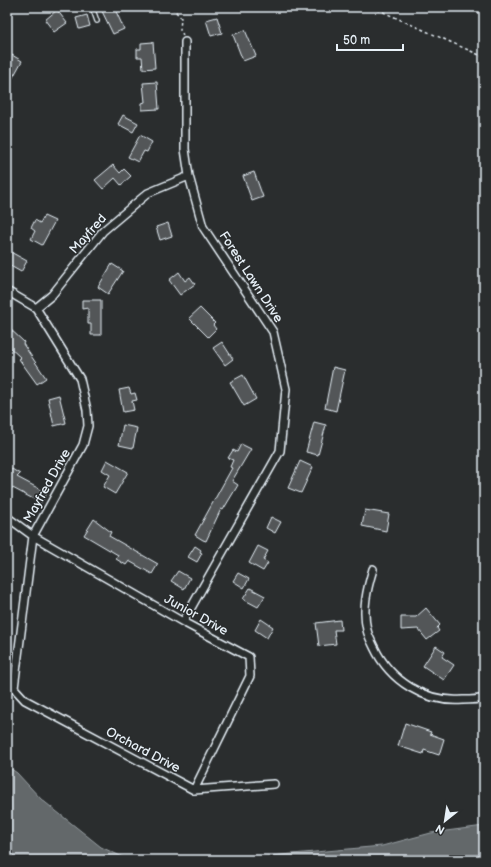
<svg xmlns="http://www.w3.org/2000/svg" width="491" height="867" viewBox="0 0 491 867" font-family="'Balsamiq Sans',sans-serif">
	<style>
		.water { fill: #63686b; stroke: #989fa3 }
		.building { fill: #535759; stroke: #e8f1f8 }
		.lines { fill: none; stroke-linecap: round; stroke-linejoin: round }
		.lane-casing { stroke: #e8f1f8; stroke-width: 6 }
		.street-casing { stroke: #e8f1f8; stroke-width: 10 }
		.path { stroke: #e8f1f8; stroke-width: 1.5; stroke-dasharray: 3 3; stroke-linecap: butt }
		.lane { stroke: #2a2d2e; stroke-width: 3.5 }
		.street { stroke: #2a2d2e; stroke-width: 7 }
		.labels { text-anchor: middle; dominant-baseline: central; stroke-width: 3; stroke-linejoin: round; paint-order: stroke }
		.street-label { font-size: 13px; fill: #e8f1f8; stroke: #2a2d2e }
	</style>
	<rect width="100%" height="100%" fill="#2a2d2e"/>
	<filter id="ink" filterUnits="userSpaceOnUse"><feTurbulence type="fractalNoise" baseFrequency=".025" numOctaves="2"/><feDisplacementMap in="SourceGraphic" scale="8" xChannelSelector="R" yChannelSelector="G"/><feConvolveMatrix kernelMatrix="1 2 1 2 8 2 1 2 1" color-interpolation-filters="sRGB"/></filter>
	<g filter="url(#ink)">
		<!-- water -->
		<path class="water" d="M7 766 17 773 41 799 101 847 129 860H7Z
			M484 826V860H246L270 856 382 846 431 833Z"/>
		<!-- building -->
		<path class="building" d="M100 7H114L124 29 113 34Z
			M57 10 67 23 54 32 45 20Z
			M87 15 90 26 79 29 76 18Z
			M217 17 222 33 211 36 206 20Z
			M245 30 256 56 243 61 233 35Z
			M153 42 155 68 143 69 142 57H137V49H141V43Z
			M12 55 22 61 7 88V63Z
			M157 82 159 109 142 110V103L145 102 143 83Z
			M123 115 138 123 133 132 118 124Z
			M140 135 152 142 147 152 144 151 138 162 128 157Z
			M113 165 120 173 124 169 131 176 121 185 115 178 103 189 95 180Z
			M254 172 263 197 252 201 243 176Z
			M44 216 55 221 42 245 31 239 35 231 31 228 35 220 40 223Z
			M168 223 172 236 160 240 156 227Z
			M7 250 27 261 21 272 7 264Z
			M112 264 123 271 108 294 98 287Z
			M179 272 185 281 190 277 195 284 180 295 169 280Z
			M82 300H101V335H91V324H88V308L82 309Z
			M200 308 215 323 213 325 216 329 208 337 189 318Z
			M7 326 24 342 23 344 46 378 37 384 19 359 21 358 7 345Z
			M222 342 233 359 225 365 213 348Z
			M333 367 345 370 336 411 325 408Z
			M243 375 256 399 244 406 230 382Z
			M129 388 131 394 135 393 137 400 132 401 134 410 123 412 119 390Z
			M59 395 66 423 54 426 48 398Z
			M314 422 326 425 318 455 306 452Z
			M123 425 137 428 133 448 119 445Z
			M241 444 251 449 232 481 238 485 223 510 221 509 206 541 203 540 195 535 232 468 230 467 233 460 228 458 233 450 237 452Z
			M107 460 128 472 115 494 103 487 110 475 102 470Z
			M300 461 313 467 301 493 288 488Z
			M7 466 20 474 17 477 47 493 41 503 7 485Z
			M365 510 389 514 386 531 362 526Z
			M271 517 281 522 275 533 266 528Z
			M94 519 111 532 109 536 158 564 152 574 129 561 126 565 116 559 118 555 84 535Z
			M195 546 201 550 200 552 202 553 197 562 188 557Z
			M258 546 268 551 263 560 268 563 263 571 249 563Z
			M178 571 190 578 184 589 171 581Z
			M238 573 249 579 244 588 233 581Z
			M250 588 265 596 258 607 243 599Z
			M426 608 440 625 437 628 439 631 427 640 418 629 401 630V617H416Z
			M261 619 273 627 267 638 255 630Z
			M340 620 341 630H334L336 644 319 646 316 623Z
			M436 646 445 652 442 657 454 665 444 680 423 666Z
			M405 723 431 732 430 734 444 739 439 755 424 750 423 754 398 746Z"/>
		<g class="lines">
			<defs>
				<path id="lane" d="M92 7 97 21"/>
				<path id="street" d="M7 291 36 308 80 379 87 410 88 426 83 445 33 536 14 688
					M36 308 52 295 103 231 148 193 189 176
					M7 517 33 536 183 622 249 657 250 676 194 790
					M373 569C367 589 362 609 367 630 368 635 371 641 374 647 390 681 425 703 463 700 470 700 477 700 484 698
					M183 622 280 451 286 389 273 332 203 227 189 176 185 149V42
					M7 685 14 688 25 700 194 790 274 784"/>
			</defs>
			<!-- lane casing -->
			<use href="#lane" class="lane-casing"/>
			<!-- street casing -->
			<use href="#street" class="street-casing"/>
			<!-- path -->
			<path class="path" d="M172 7 181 18 180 30 183 35
				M372 7 484 57"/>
			<!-- lane -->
			<use href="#lane" class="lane"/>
			<!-- street -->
			<use href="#street" class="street"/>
		</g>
	</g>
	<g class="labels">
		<!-- street labels -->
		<g class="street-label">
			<text transform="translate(88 234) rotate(-48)">Mayfred</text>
			<text transform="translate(251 277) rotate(57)">Forest Lawn Drive</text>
			<text transform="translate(47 486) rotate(-61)">Mayfred Drive</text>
			<text transform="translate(196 615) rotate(29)">Junior Drive</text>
			<text transform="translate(143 750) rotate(28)">Orchard Drive</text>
		</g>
	</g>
	<!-- margin -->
	<rect width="491" height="867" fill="none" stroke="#2a2d2e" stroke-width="24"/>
	<rect x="12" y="12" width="467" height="843" fill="none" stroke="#e8f1f8" stroke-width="1.5" filter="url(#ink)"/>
	<!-- north arrow -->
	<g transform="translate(445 821) rotate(210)" stroke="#2a2d2e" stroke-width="3" paint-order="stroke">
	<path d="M0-3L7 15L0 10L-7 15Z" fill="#e8f1f8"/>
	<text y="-6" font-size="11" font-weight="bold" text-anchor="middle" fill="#e8f1f8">N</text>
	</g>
	<!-- scale -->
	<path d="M337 44v6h66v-6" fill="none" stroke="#e8f1f8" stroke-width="2"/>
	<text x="343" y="44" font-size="12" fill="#e8f1f8" stroke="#2a2d2e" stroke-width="3" paint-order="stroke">50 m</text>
</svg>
